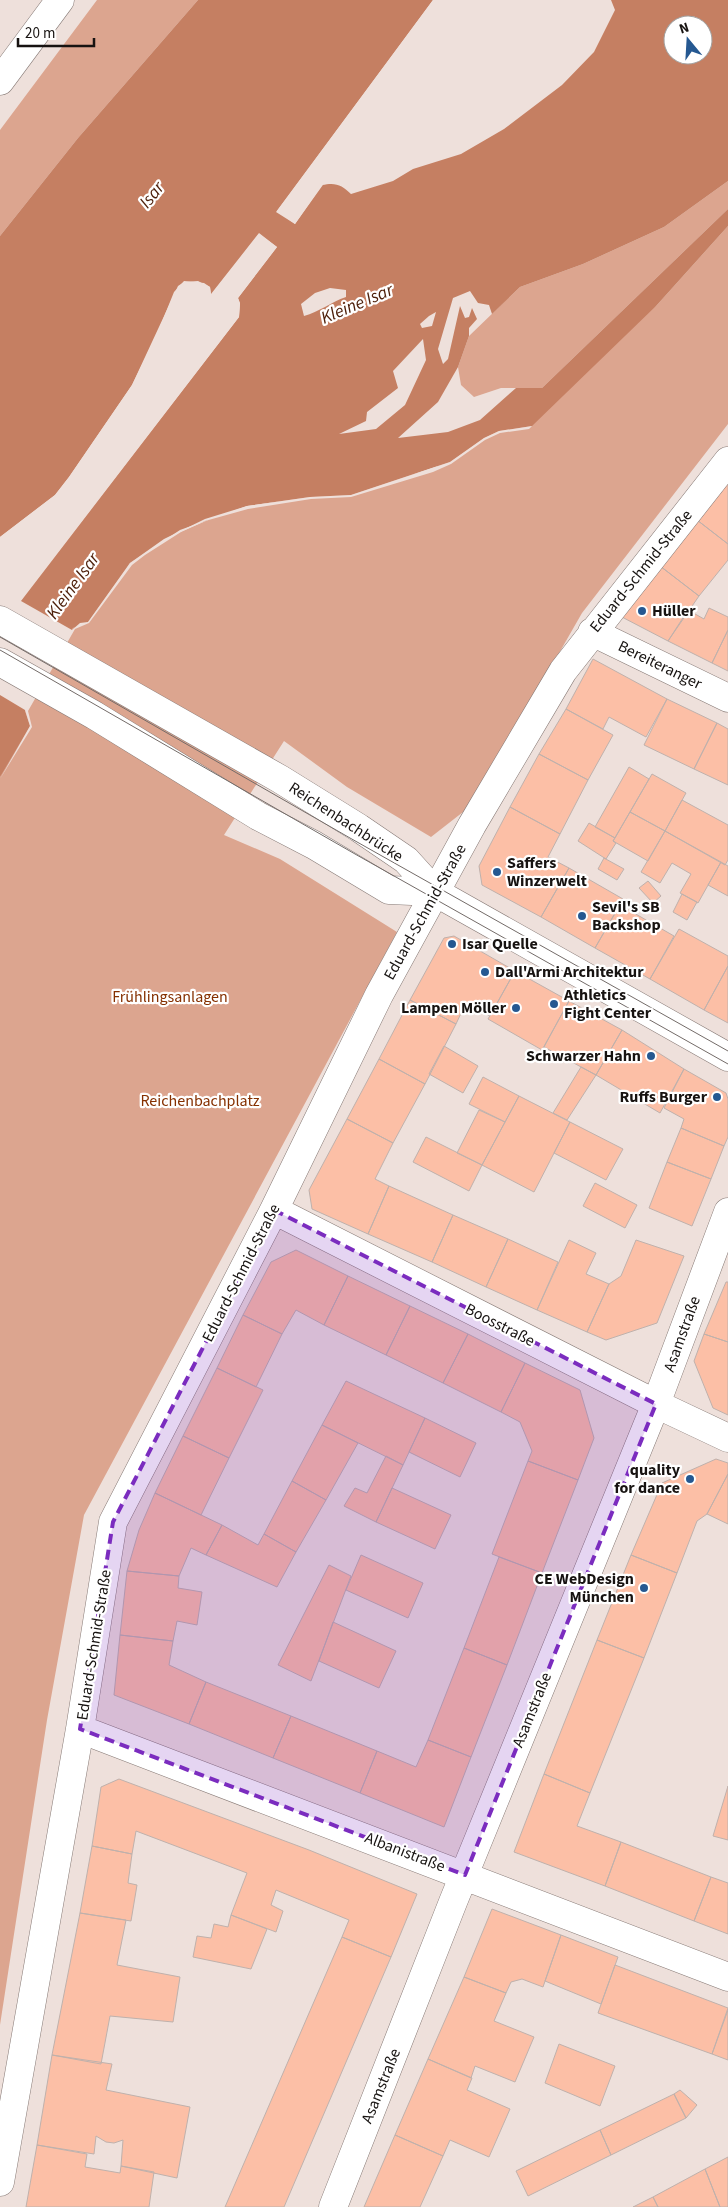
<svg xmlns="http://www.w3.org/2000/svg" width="728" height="2207" viewBox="0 0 728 2207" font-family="'Source Sans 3',sans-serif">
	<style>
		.green { fill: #dca58f }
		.water { fill: #c57f62; fill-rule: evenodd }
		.pier { fill: #eee0db }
		.building { fill: #fcbfa6; stroke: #bfb1ac }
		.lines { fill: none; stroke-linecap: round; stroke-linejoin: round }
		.minor-casing { stroke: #867975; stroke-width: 29 }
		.major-casing { stroke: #867975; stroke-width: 29 }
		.minor { stroke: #fff; stroke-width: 28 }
		.major { stroke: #fff; stroke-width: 28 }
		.tram { stroke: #736b68; stroke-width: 1 }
		.marked { fill: #7b2cbf; fill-opacity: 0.2; stroke: #7b2cbf; stroke-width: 4; stroke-dasharray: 10 6; stroke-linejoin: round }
		.poi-dot { fill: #255891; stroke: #fff; stroke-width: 2 }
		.labels { text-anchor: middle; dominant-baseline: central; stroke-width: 4.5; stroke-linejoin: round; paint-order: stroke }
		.street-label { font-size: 16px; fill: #171311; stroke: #fff }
		.poi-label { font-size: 16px; font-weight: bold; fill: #171311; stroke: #fff; text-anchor: start }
		.park-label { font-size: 16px; fill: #853000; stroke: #fff }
		.water-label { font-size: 18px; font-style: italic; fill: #4e200b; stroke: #fff }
	</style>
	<rect width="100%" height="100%" fill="#eee0db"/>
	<!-- green -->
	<path class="green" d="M97 0H198L78 138 0 236V130Z
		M728 181V209L542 388H501L474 397 461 385 458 367 469 336 520 287 583 264 664 227Z
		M728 226V424L582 613 472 805 431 837 347 787 284 741 224 835 280 859 397 932 84 1515 47 1720 0 2025V777L25 711 73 628 130 563 164 539 229 511 432 470 657 305Z"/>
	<!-- water -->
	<path class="water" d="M198 0H433L277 211 295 224 322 185C336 182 342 185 351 194L393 181 413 169 461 154 504 129 562 85 594 52 615 10 611 0H728V181L664 227 583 264 520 287 492 314 489 305 478 303 470 291 453 298 438 349 443 364 448 359 460 306 465 318 469 317 472 308 477 319 469 328V336L458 367 438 402 398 438 448 432 480 420 516 388H542L728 209V226L657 305 532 426 499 431 484 438 450 462 351 495 310 497 247 506 180 530 130 563 88 622 73 628 25 711 30 726 0 777V627L239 317 240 304 238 298 277 247 259 234 211 295 210 287 204 283 184 281 174 292 157 334 132 385 69 477 55 495 0 537V236L78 138ZM673 25H703V55H673ZM330 288 346 290V297C331 302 319 312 304 316L301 304 315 293ZM436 312 432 326 422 328 420 324 429 316ZM423 339 426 360 405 405 376 429 339 434 366 421 367 412 398 388 393 371Z"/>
	<!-- pier -->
	<path class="pier" d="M433 0H436L280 211 294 220 320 183 325 182 295 224 276 212Z
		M259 233 277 247 238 298 240 303 239 317 21 601 72 630 80 623 88 622 130 563 164 539 205 519 247 506 310 497 351 495 450 462 484 438 499 431 532 426 529 429 500 433 485 440 451 464 433 472 351 497 311 499 248 509 205 521 181 532 145 555 132 565 89 623 75 629 28 711 32 727 0 779 30 726 25 710 0 695V623L236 316V297L273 247 259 237 212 297 209 296 207 288 202 285 192 283 185 284 180 288 134 386 71 478 56 497 1 539 0 537 55 495 69 477 132 385 178 286 184 282 198 281 210 287 211 294Z"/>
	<!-- building -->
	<path class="building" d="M728 481V544L697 520Z
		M697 520 728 544V560L699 596 660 566Z
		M660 566 699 596 668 641 620 616Z
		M709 608 728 617V630L712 663 668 641 688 610 704 619Z
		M728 630V671L712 663Z
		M593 659 667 699 646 737 609 717 603 729 566 709Z
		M667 699 717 723 694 769 644 745Z
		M566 709 613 735 588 780 539 754Z
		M717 723 728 729V785L694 769Z
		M539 754 588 780 560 834 510 807Z
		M629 767 649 779 615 838 595 827Z
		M652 774 686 793 665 831 630 812Z
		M682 800 728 825V860L725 865 665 831Z
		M510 807 560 834 548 857 569 868 541 917 482 885 479 866Z
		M630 812 665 831 648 861 613 841Z
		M589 823 615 838 613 841 616 843 606 859 578 841Z
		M665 831 721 862 698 903 680 893 691 874 672 863 660 883 641 872Z
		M604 858 624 869 617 880 598 869Z
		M721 862 728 866V896L708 885Z
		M569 868 623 899 595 948 541 917Z
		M648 881 661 896 653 903 639 888Z
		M682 894 697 902 687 920 673 912Z
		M620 905 674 936 650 979 595 948Z
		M679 929 728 956V966L704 1010 650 979Z
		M454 936 515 971 490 1016 470 1005 463 1009 456 1024 410 1000 444 938Z
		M728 966V1023L704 1010Z
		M515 971 569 1001 542 1050 488 1019Z
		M410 1000 456 1024 425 1084 379 1059Z
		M569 1001 622 1030 596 1075 544 1047Z
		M622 1030 684 1069 660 1113 596 1075Z
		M444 1046 478 1066 463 1093 429 1074Z
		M379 1059 425 1084 393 1143 347 1119Z
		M581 1067 596 1075 567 1120 553 1113Z
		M684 1069 726 1093 728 1099V1137L724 1146 681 1128 684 1119 664 1108Z
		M483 1077 519 1096 505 1122 469 1104Z
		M519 1096 570 1122 534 1192 482 1165Z
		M479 1110 505 1122 482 1165 457 1153Z
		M347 1119 393 1143 375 1179 389 1186 368 1234 312 1209 309 1190Z
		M570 1122 623 1149 606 1180 554 1153Z
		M681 1128 724 1146 711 1179 667 1162Z
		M426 1137 482 1165 469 1191 413 1162Z
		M667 1162 711 1179 692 1226 649 1208Z
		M595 1183 637 1205 625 1228 583 1206Z
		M389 1186 453 1215 432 1262 368 1234Z
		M453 1215 508 1239 486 1287 432 1262Z
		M508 1239 558 1262 537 1310 486 1287Z
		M569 1240 596 1253 586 1274 609 1284 587 1332 537 1310Z
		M636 1240 684 1256 657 1323 606 1340 587 1332 609 1284 621 1276Z
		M296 1250 348 1276 324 1325 296 1310 282 1334 243 1315 271 1262Z
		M348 1276 410 1306 386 1355 324 1325Z
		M726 1282H728V1342L704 1334Z
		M410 1306 468 1334 443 1383 386 1355Z
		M243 1315 282 1334 256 1387 217 1368Z
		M468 1334 525 1363 501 1412 443 1383Z
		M704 1334 728 1342V1415L713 1408 694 1361Z
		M525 1363 580 1390 594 1438 578 1480 528 1461 532 1451 520 1422 501 1412Z
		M217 1368 263 1390 229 1458 183 1436Z
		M346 1381 425 1418 403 1465 322 1425Z
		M425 1418 476 1443 460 1477 409 1452Z
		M322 1425 358 1443 326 1500 292 1481Z
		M183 1436 229 1458 201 1515 155 1493Z
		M386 1456 403 1465 376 1522 344 1506 355 1488 367 1493Z
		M716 1459 728 1463V1474L707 1514 697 1521 677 1573 631 1555 662 1483Z
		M528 1461 578 1480 542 1573 492 1554Z
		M728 1474V1524L707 1514Z
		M292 1481 326 1500 296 1552 264 1534Z
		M392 1488 451 1515 435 1549 376 1522Z
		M155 1493 222 1525 206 1555 191 1548 179 1576 127 1571 139 1530Z
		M222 1525 258 1545 264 1534 296 1552 277 1587 206 1555Z
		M361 1555 423 1583 408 1618 346 1590Z
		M631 1555 677 1573 644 1658 597 1640Z
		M499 1557 542 1573 507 1665 464 1648Z
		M329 1565 351 1576 311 1681 278 1665Z
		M127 1571 179 1576 178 1588 202 1592 197 1625 177 1621 173 1641 120 1635Z
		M333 1622 396 1651 379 1688 319 1661Z
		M120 1635 173 1641 169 1665 206 1682 189 1724 114 1695Z
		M597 1640 644 1658 590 1793 544 1774Z
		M464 1648 507 1665 471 1757 428 1740Z
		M206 1682 291 1716 273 1758 189 1724Z
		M291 1716 377 1751 360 1793 273 1758Z
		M428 1740 471 1757 444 1827 360 1793 377 1751 416 1767Z
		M544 1774 590 1793 577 1826 621 1842 605 1886 514 1852Z
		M119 1779 309 1850 417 1894 391 1957 342 1937 349 1920 276 1890 271 1905 283 1911 276 1932 231 1915 247 1873 136 1831 132 1854 92 1846 101 1787Z
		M728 1786V1840L713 1836Z
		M621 1842 711 1877 694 1921 605 1886Z
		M92 1846 132 1854 128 1883 137 1885 131 1921 80 1913Z
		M711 1877 728 1883V1934L694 1921Z
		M492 1909 561 1935 543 1987 522 1979 511 1982 506 1993 464 1977Z
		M80 1913 126 1920 117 1965 180 1977 173 2022 110 2016 101 2064 52 2055Z
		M231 1915 267 1929 251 1969 193 1957 197 1936 211 1938 214 1924 228 1927Z
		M561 1935 618 1957 601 2004 545 1981Z
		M342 1937 391 1957 284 2207H225Z
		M615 1965 728 2008 712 2054 598 2013Z
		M464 1977 506 1993 494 2021 534 2037 515 2082 475 2066 471 2078 428 2059Z
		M728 2010V2060L712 2054Z
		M559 2044 615 2066 600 2106 545 2083Z
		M52 2055 112 2064 106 2090 190 2107 177 2178 121 2166 123 2140 114 2143 106 2142 96 2136 94 2154 37 2145Z
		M428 2059 472 2078 467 2090 510 2109 489 2157 450 2140 443 2156 395 2135Z
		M680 2090 697 2105 686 2118 674 2094Z
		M674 2094 686 2118 611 2155 600 2130Z
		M600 2130 611 2155 528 2196 516 2171Z
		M395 2135 443 2156 420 2207H364Z
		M37 2145 87 2154 85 2167 120 2173 121 2166 154 2172 149 2207H26Z
		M728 2157V2207H720L705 2169Z
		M705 2169 720 2207H658L653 2197Z
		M653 2197 658 2207H633Z"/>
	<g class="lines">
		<defs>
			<path id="minor" d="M592 632 728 698
				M274 1210 656 1404 728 1438
				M80 1729 728 1977
				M0 2182 80 1729 113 1522 274 1210 379 995 472 825 563 671 728 461
				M333 2207 453 1902 656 1404 728 1212"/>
			<path id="major" d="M0 81 60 0
				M0 620 280 779 359 828 406 860 435 892 728 1057
				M0 662 94 715 258 816 314 845 389 890 435 892"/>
		</defs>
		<!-- minor casing -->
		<use href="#minor" class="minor-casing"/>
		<!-- major casing -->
		<use href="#major" class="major-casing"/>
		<!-- minor -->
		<use href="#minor" class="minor"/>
		<!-- major -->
		<use href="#major" class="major"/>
		<!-- tram -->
		<path class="tram" d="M0 637 350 838 728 1051
			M0 650 355 854 728 1064"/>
	</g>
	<!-- marked area -->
	<path class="marked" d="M274 1210 656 1404 465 1875 80 1729 113 1522Z"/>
	<!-- markers -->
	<g class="poi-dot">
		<circle cx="642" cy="611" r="5"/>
		<circle cx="497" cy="872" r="5"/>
		<circle cx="582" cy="916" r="5"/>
		<circle cx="452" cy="944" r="5"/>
		<circle cx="485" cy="972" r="5"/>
		<circle cx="554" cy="1004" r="5"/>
		<circle cx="516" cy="1008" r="5"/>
		<circle cx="651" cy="1056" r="5"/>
		<circle cx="717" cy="1097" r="5"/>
		<circle cx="690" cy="1479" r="5"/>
		<circle cx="644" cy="1588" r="5"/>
	</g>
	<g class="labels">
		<!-- street labels -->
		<g class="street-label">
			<text transform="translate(641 571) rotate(-51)">Eduard-Schmid-Straße</text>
			<text transform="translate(660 665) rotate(26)">Bereiteranger</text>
			<text transform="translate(346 822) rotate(33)">Reichenbachbrücke</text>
			<text transform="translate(425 912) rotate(-61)">Eduard-Schmid-Straße</text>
			<text transform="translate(241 1273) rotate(-63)">Eduard-Schmid-Straße</text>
			<text transform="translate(500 1325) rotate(27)">Boosstraße</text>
			<text transform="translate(682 1334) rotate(-70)">Asamstraße</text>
			<text transform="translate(94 1645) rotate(-81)">Eduard-Schmid-Straße</text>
			<text transform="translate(532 1710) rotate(-68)">Asamstraße</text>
			<text transform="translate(405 1852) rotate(21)">Albanistraße</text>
			<text transform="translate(381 2086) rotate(-68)">Asamstraße</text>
		</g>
		<!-- poi labels -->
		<g class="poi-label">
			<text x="652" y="611">Hüller</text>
			<text x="507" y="863">Saffers<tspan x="507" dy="18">Winzerwelt</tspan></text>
			<text x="592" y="907">Sevil's SB<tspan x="592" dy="18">Backshop</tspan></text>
			<text x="462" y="944">Isar Quelle</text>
			<text x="495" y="972">Dall'Armi Architektur</text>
			<text x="564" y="995">Athletics<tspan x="564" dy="18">Fight Center</tspan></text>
			<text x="506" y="1008" text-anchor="end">Lampen Möller</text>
			<text x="641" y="1056" text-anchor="end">Schwarzer Hahn</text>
			<text x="707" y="1097" text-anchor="end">Ruffs Burger</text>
			<text x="680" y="1470" text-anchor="end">quality<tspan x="680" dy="18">for dance</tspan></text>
			<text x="634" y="1579" text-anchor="end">CE WebDesign<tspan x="634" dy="18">München</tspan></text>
		</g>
		<!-- park labels -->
		<g class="park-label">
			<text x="170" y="997">Frühlingsanlagen</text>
			<text x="200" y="1101">Reichenbachplatz</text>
		</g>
		<!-- water labels -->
		<g class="water-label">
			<text transform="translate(152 195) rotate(-51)">Isar</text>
			<text transform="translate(357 304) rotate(-23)">Kleine Isar</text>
			<text transform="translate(73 586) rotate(-54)">Kleine Isar</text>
		</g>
	</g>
	<!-- north arrow -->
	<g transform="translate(688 40) rotate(342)"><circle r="24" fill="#ffffff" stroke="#a2a1a0"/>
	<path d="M0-4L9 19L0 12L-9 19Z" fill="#255891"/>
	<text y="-8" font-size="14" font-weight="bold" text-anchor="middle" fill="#171311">N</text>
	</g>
	<!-- scale -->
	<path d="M18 38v8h76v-8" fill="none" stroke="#171311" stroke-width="2.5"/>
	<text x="25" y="38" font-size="15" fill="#171311" stroke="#ffffff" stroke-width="4" paint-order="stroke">20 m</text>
</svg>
